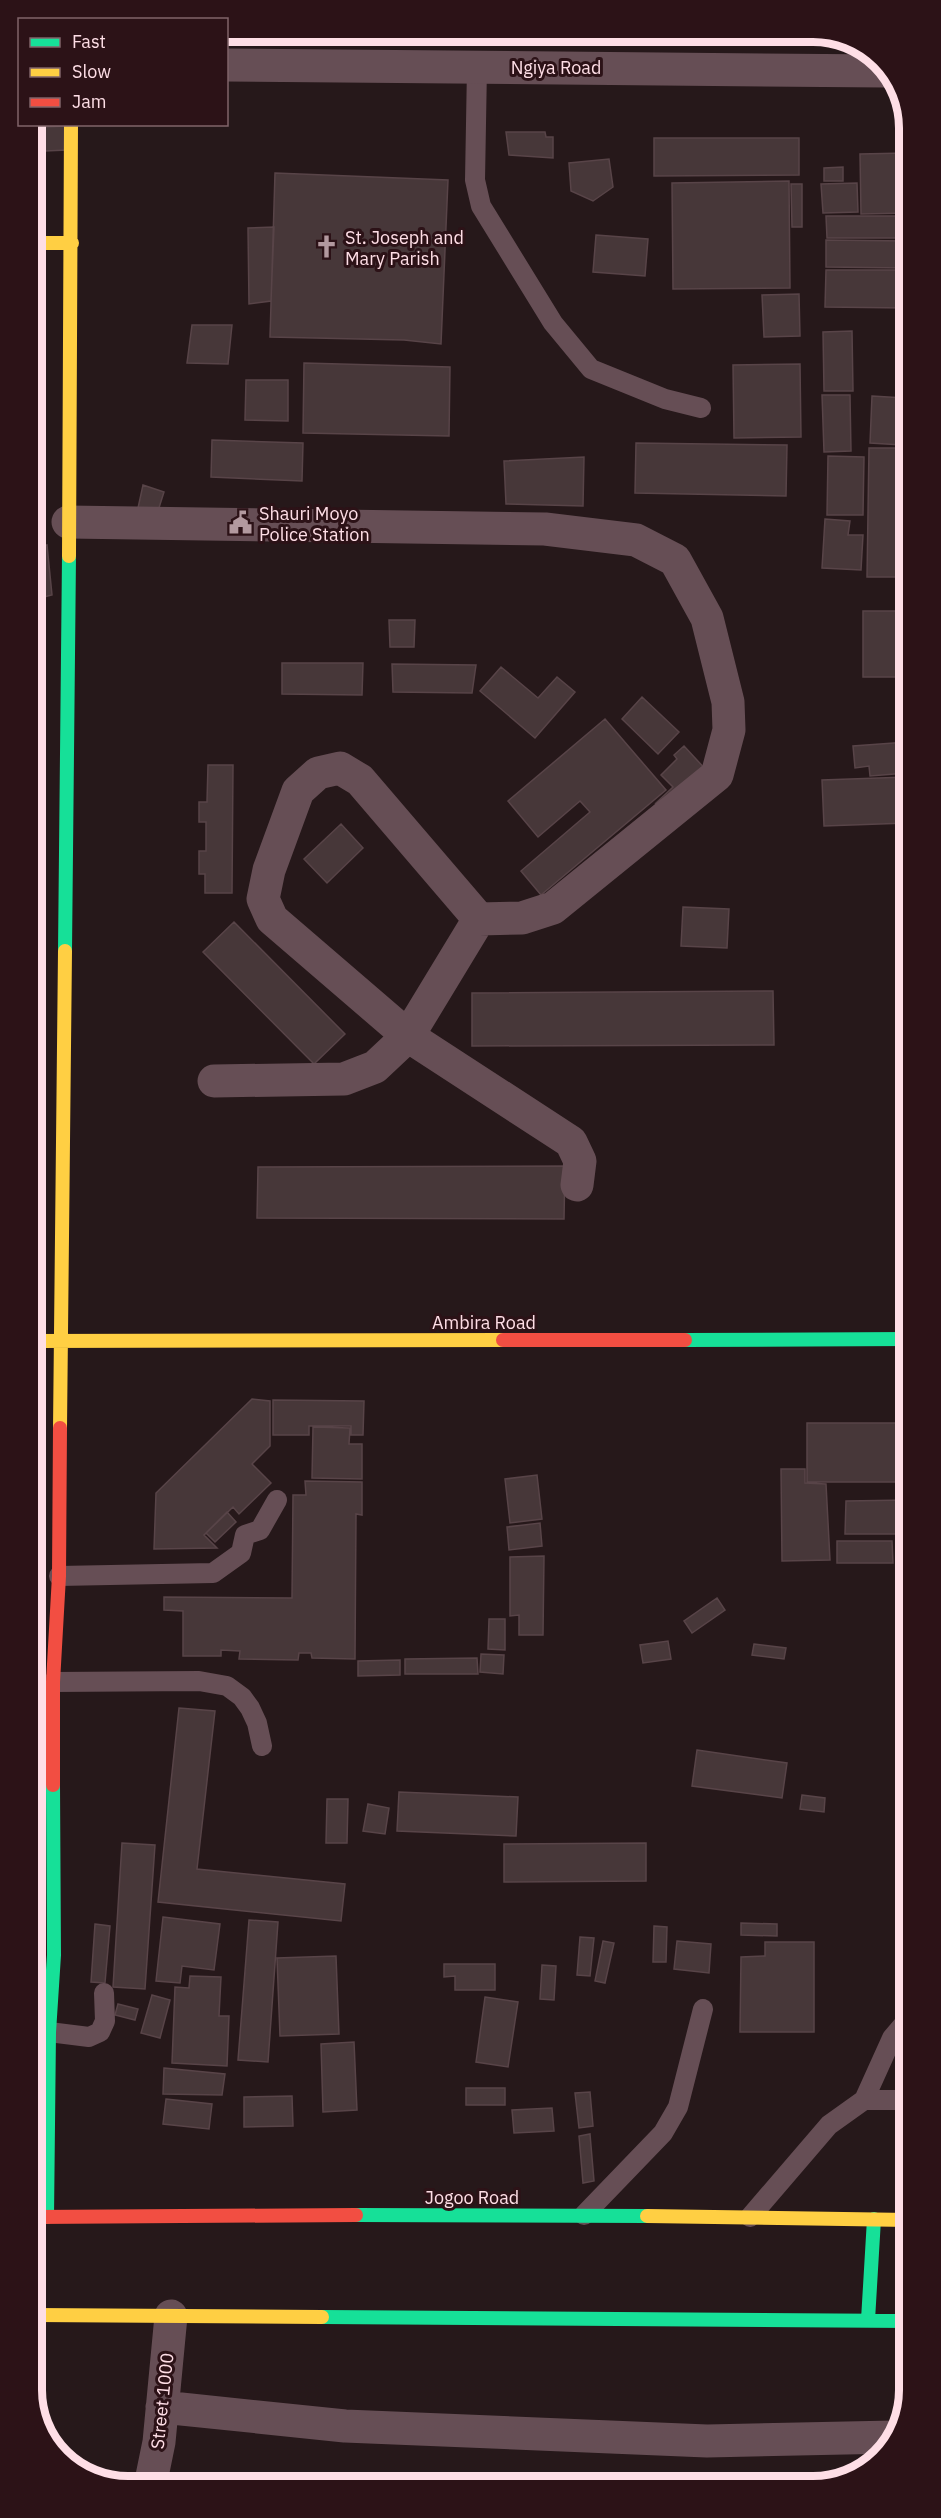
<svg xmlns="http://www.w3.org/2000/svg" width="941" height="2518" viewBox="0 0 941 2518" font-family="'IBM Plex Sans',sans-serif">
	<style>
		.building { fill: #473739; stroke: #584448; stroke-width: 1.5 }
		.lines { fill: none; stroke-linecap: round; stroke-linejoin: round }
		.lane { stroke: #664e55; stroke-width: 20 }
		.street { stroke: #664e55; stroke-width: 33 }
		.fast { stroke: #16e098; stroke-width: 14 }
		.slow { stroke: #ffcf43; stroke-width: 14 }
		.jam { stroke: #f24e42; stroke-width: 14 }
		.labels { text-anchor: middle; dominant-baseline: central; stroke-width: 6; stroke-linejoin: round; paint-order: stroke }
		.street-label { font-size: 18px; fill: #fedee6; stroke: #2c1217 }
		.poi-label { font-size: 18px; fill: #fedee6; stroke: #2c1217; text-anchor: start }
		.rim { fill: none; stroke: #fedee6; stroke-width: 8 }
	</style>
	<rect width="100%" height="100%" fill="#26181a"/>
	<!-- building -->
	<path class="building" d="M32 124H43L39 144 34 129 32 130Z
		M66 126 67 150 45 151 44 127Z
		M506 132H545L546 137H553V158L509 155Z
		M654 138H799V175L654 176Z
		M906 153V213L861 214 860 154Z
		M609 159 613 187 593 201 571 191 569 163Z
		M843 167V181H824V168Z
		M275 173 448 180 441 344 404 340 270 337Z
		M789 181 790 288 673 289 672 183Z
		M857 183 858 212 823 213 821 184Z
		M791 184H802V227H792Z
		M826 216H906V238H827Z
		M274 227 271 301 249 304 248 228Z
		M596 235 648 239 645 276 593 272Z
		M826 240 906 241V268L826 267Z
		M826 270H906V308L825 307Z
		M799 294 800 336 764 337 762 295Z
		M192 325H232L228 364 187 363Z
		M852 331 853 391H824L823 332Z
		M304 363 450 367 449 436 303 433Z
		M800 364 801 437 734 438 733 365Z
		M246 380H288V421L245 420Z
		M822 395H850L851 451 824 452Z
		M872 396 904 398 902 445 870 443Z
		M212 440 303 443 302 481 211 477Z
		M636 443 787 445 786 496 635 493Z
		M869 448H907V577H867Z
		M828 456 864 457 863 515H827Z
		M584 457 583 506 506 504 504 461Z
		M143 485 164 492 157 514 138 508Z
		M825 519 850 521 848 535H863L861 570 822 568Z
		M47 545 52 595 32 600V548Z
		M863 611H907V677H863Z
		M389 620H415L414 647H390Z
		M282 663H363L362 695 282 694Z
		M392 664 476 665 472 693 393 692Z
		M501 667 538 698 557 677 575 692 535 738 480 691Z
		M642 697 679 732 658 754 622 719Z
		M605 719 666 790 541 895 521 871 590 812 580 801 538 837 508 801Z
		M907 742V773L870 776 869 766 855 768 853 746Z
		M684 746 708 772 655 804 673 787 661 775 677 759 674 755Z
		M208 765H233L232 893H205V874H199V851H206V822H199V802H207Z
		M907 777V823L824 826 822 780Z
		M341 824 363 848 327 883 304 859Z
		M34 831 37 866H33V832Z
		M33 898 37 899 33 934Z
		M683 907 729 909 727 948 681 946Z
		M234 922 345 1034 314 1064 203 952Z
		M773 991 774 1045 472 1046V993Z
		M33 1137H39V1165L33 1166Z
		M565 1166 564 1219 257 1218 258 1167Z
		M33 1172H43L40 1209H33Z
		M252 1399 270 1401V1446L252 1464 271 1483 239 1514 233 1507 204 1535 217 1548 154 1549 156 1493Z
		M273 1400 364 1401 363 1435H351V1426H309V1435H273Z
		M807 1423H908V1482H807Z
		M313 1427 350 1428 349 1444H362V1479L312 1478Z
		M781 1469H805V1483L826 1484 830 1560 782 1561Z
		M537 1475 542 1519 510 1523 505 1479Z
		M305 1481 362 1482V1515L356 1514 355 1659 312 1658 311 1653H299L298 1660 239 1659 240 1651 221 1650V1656H183V1611L164 1610V1597L292 1598 293 1495H306Z
		M908 1500V1534H845L846 1501Z
		M227 1512 236 1522 215 1542 206 1533Z
		M540 1523 542 1546 509 1550 507 1527Z
		M837 1541H892L893 1563H837Z
		M544 1556 543 1635H519V1615L510 1616V1557Z
		M717 1598 725 1610 692 1633 684 1621Z
		M489 1619H505V1650L488 1649Z
		M668 1641 671 1659 643 1663 640 1645Z
		M754 1644 786 1648 784 1659 752 1655Z
		M481 1654 504 1655 503 1674 480 1672Z
		M477 1658 478 1674H405V1659Z
		M400 1660V1675L358 1676V1661Z
		M179 1708 215 1711 197 1869 345 1884 341 1921 158 1902Z
		M697 1750 787 1763 782 1798 692 1786Z
		M399 1792 518 1797 516 1836 397 1831Z
		M802 1795 825 1798 824 1812 800 1809Z
		M327 1799H348L347 1843H326Z
		M368 1804 389 1808 385 1834 363 1831Z
		M122 1843 155 1845 145 1989 113 1987Z
		M646 1843V1881L504 1882V1844Z
		M163 1917 220 1924 214 1970 182 1966 180 1983 156 1981Z
		M249 1920 278 1922 268 2062 238 2060Z
		M741 1923 777 1924V1936L741 1935Z
		M95 1924 110 1926 105 1983 91 1982Z
		M654 1926 667 1927 666 1962H653Z
		M580 1937 594 1938 590 1976 577 1975Z
		M603 1941 614 1943 605 1983 595 1981Z
		M677 1941 711 1944 709 1973 674 1969Z
		M765 1942H814V2032H740L741 1957 765 1956Z
		M336 1956 339 2034 280 2036 277 1958Z
		M444 1964H495V1990H455V1976L444 1977Z
		M542 1965 556 1966 554 2000 540 1999Z
		M190 1976 221 1977 219 2016H229L227 2066 172 2063 175 1987 189 1988Z
		M152 1995 170 2000 160 2038 141 2033Z
		M485 1997 518 2002 508 2067 476 2062Z
		M118 2004 138 2009 135 2020 115 2015Z
		M354 2042 357 2110 323 2112 321 2044Z
		M164 2068 225 2074 222 2095 163 2094Z
		M466 2088H505V2105H466Z
		M590 2092 593 2126 579 2128 575 2093Z
		M292 2096 293 2126 244 2127V2097Z
		M166 2099 212 2104 209 2129 163 2124Z
		M552 2108 554 2131 514 2133 512 2110Z
		M590 2134 594 2181 583 2183 579 2136Z
		M506 2476H540V2484L506 2485Z"/>
	<g class="lines">
		<!-- lane -->
		<path class="lane" d="M477 67 475 180 481 206 553 323 591 369 665 399 701 408
			M59 1576 213 1573 241 1553 245 1535 260 1530 277 1500
			M53 1682 199 1681 227 1686 242 1697 250 1708 257 1723 262 1746
			M49 2032 89 2037 100 2032 105 2021 104 1993
			M864 2100 892 2038 909 2018
			M584 2215 663 2133 678 2107 703 2009
			M750 2217 829 2125 864 2100H909"/>
		<!-- street -->
		<path class="street" d="M226 65 885 71
			M68 522 545 529 636 540 675 560 707 618 728 702 729 730 717 775 553 908 522 918 479 919 408 1036 375 1067 344 1079 214 1081
			M479 919 360 780 340 768 318 773 298 791 269 870 263 899 272 919 408 1036 571 1142 580 1161 577 1185
			M162 2407 345 2426 707 2441 894 2437
			M150 2486 159 2442 171 2316"/>
		<!-- fast -->
		<path class="fast" d="M65 951 69 556
			M685 1340 908 1339
			M356 2215 647 2216
			M47 2217 49 2032 54 1955 53 1785
			M322 2317 909 2321
			M868 2320 874 2219"/>
		<!-- slow -->
		<path class="slow" d="M32 243H72
			M69 556 71 124
			M33 1341 503 1340
			M60 1428 65 951
			M647 2216 909 2220
			M35 2315 322 2317"/>
		<!-- jam -->
		<path class="jam" d="M503 1340H685
			M53 1785V1682L59 1576 60 1428
			M35 2217 356 2215"/>
	</g>
	<!-- icons -->
	<defs>
		<symbol id="church-bare" viewBox="-9 -9 18 18"><path d="M-1.2-6h2.4v3.5h3.3v2.4h-3.3V6h-2.4V-.1h-3.3v-2.4h3.3Z" fill="#b2999f" stroke="#2c1217" stroke-width="2.5" paint-order="stroke"/></symbol>
		<symbol id="civic-bare" viewBox="-9 -9 18 18"><path d="M-.6-6.5H3V-4.5H.6V-3L4-1V1h2V6H-6V1h2V-1L-.6-3ZM-1.2 2.5V6h2.4V2.5Z" fill="#b2999f" stroke="#2c1217" stroke-width="2.5" paint-order="stroke"/></symbol>
	</defs>
	<g fill-rule="evenodd">
		<use href="#church-bare" x="310" y="230" width="33" height="33"/>
		<use href="#civic-bare" x="224" y="506" width="33" height="33"/>
	</g>
	<g class="labels">
		<!-- street labels -->
		<g class="street-label">
			<text x="556" y="67">Ngiya Road</text>
			<text x="484" y="1322">Ambira Road</text>
			<text x="472" y="2197">Jogoo Road</text>
			<text transform="translate(162 2401) rotate(-84)">Street 1000</text>
		</g>
		<!-- poi labels -->
		<g class="poi-label">
			<text x="345" y="237">St. Joseph and<tspan x="345" dy="21">Mary Parish</tspan></text>
			<text x="259" y="513">Shauri Moyo<tspan x="259" dy="21">Police Station</tspan></text>
		</g>
	</g>
	<!-- crop -->
	<path d="M0 0H941V2518H0ZM128 42H813A86 86 0 0 1 899 128V2390A86 86 0 0 1 813 2476H128A86 86 0 0 1 42 2390V128A86 86 0 0 1 128 42Z" fill="#2c1217" fill-rule="evenodd"/>
	<path class="rim" d="M128 42H813A86 86 0 0 1 899 128V2390A86 86 0 0 1 813 2476H128A86 86 0 0 1 42 2390V128A86 86 0 0 1 128 42Z"/>
	<!-- legend -->
	<rect x="18" y="18" width="210" height="108" fill="#2c1217" stroke="#80646a" stroke-width="1.5"/>
	<rect x="30" y="38" width="30" height="9" fill="#16e098" stroke="#80646a" stroke-width="1.5"/>
	<text x="72" y="48" font-size="18" fill="#fedee6">Fast</text>
	<rect x="30" y="68" width="30" height="9" fill="#ffcf43" stroke="#80646a" stroke-width="1.5"/>
	<text x="72" y="78" font-size="18" fill="#fedee6">Slow</text>
	<rect x="30" y="98" width="30" height="9" fill="#f24e42" stroke="#80646a" stroke-width="1.5"/>
	<text x="72" y="108" font-size="18" fill="#fedee6">Jam</text>
</svg>
